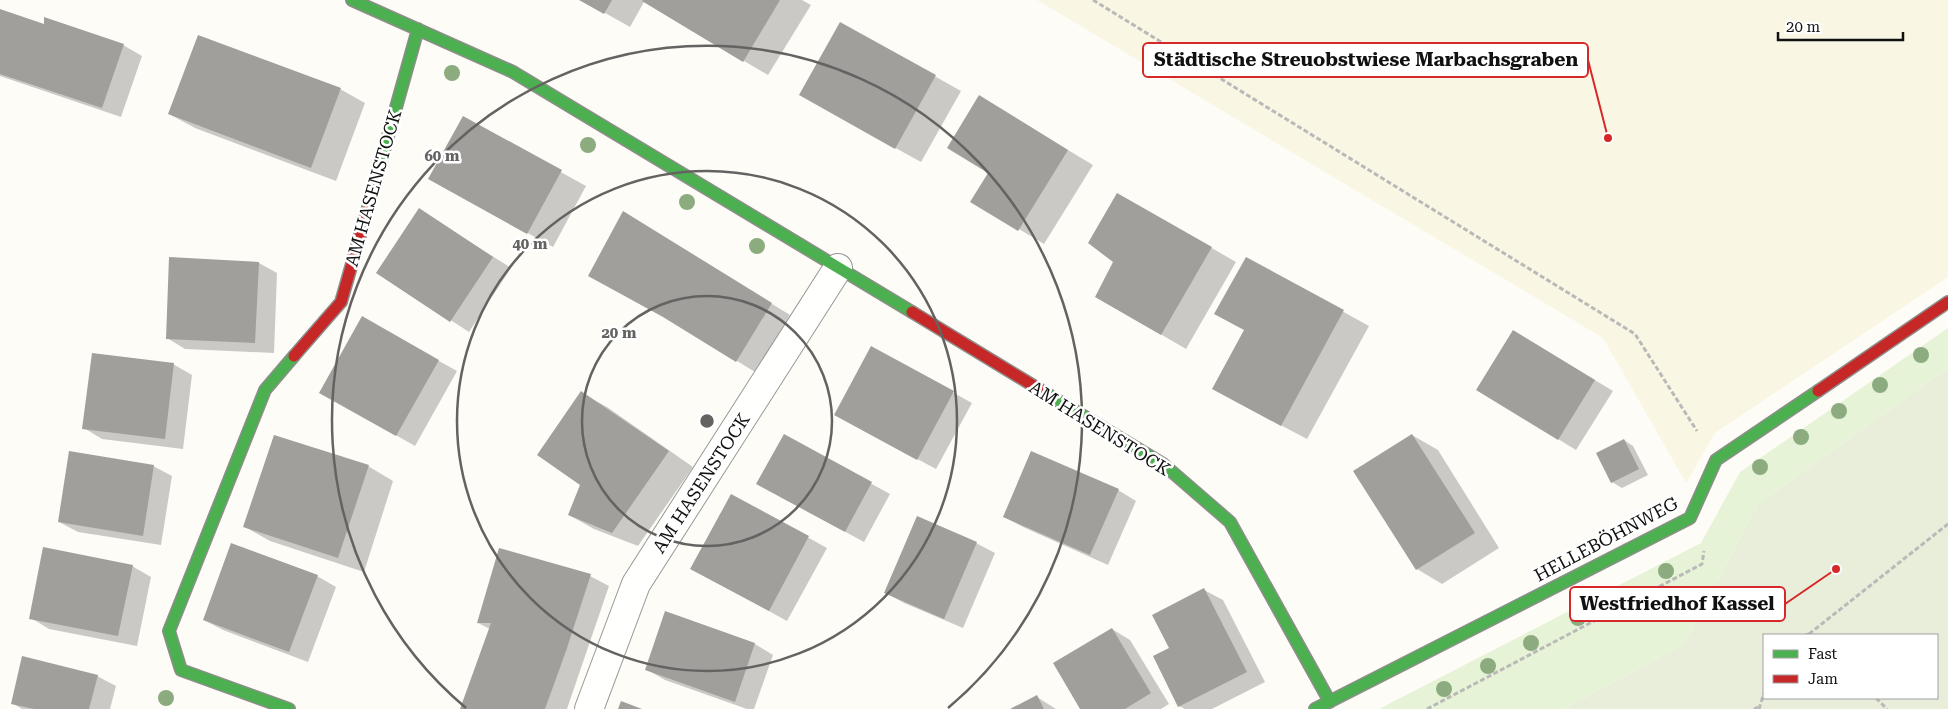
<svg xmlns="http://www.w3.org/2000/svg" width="1948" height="709" viewBox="0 0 1948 709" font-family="'Roboto Serif',serif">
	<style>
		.farmland { fill: #f9f7e4 }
		.green { fill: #e7f3d7 }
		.cemetery { fill: #e9eedb; fill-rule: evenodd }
		.shadow { fill: #0003 }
		.building { fill: #a19f9c }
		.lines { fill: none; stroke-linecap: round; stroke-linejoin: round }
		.street-casing { stroke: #979795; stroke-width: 30 }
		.fast-casing { stroke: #8e8d8b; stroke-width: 14 }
		.jam-casing { stroke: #8e8d8b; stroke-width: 14 }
		.path { stroke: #b9b9b8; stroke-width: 3; stroke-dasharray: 5 2.5; stroke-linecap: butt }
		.street { stroke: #fffffe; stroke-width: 28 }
		.fast { stroke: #4caf50; stroke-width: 11 }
		.jam { stroke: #c62828; stroke-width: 11 }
		.tree { fill: #8cac80 }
		.ring { fill: none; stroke: #646362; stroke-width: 2.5 }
		.labels { text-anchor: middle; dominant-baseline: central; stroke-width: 5; stroke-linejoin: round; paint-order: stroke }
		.street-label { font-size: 18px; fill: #111; stroke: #fff }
		.centre { fill: #646362; stroke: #fff; stroke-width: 2.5 }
		.ring-label { font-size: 15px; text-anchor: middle; font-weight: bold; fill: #646362; stroke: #fff; stroke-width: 5; stroke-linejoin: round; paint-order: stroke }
		.leader { fill: none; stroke: #d62828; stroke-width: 2 }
		.callout-dot { fill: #d62828; stroke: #fff; stroke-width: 2 }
		.callout { fill: #fff; stroke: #d62828; stroke-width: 2 }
		.callout-label { font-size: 19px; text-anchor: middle; font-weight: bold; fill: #111 }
	</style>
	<rect width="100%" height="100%" fill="#fdfcf7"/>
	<!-- farmland -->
	<path class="farmland" d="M1037 0H1948V277L1715 433 1686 483 1603 338Z"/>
	<!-- green -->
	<path class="green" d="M1948 328V368L1758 504 1684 644 1564 709H1379L1701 543 1740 472Z"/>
	<!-- cemetery -->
	<path class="cemetery" d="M1948 368V709H1564L1684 644 1758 504ZM1764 635H1937V698H1764Z"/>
	<!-- shadow -->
	<path class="shadow" d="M582 0H802L811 5 768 75 644 2 630 27Z
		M0 10 45 26 123 45 142 56 121 117 0 76Z
		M840 23 961 91 921 162 825 109Z
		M340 89 365 103 336 181 195 128 169 114Z
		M1005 112 1093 165 1044 244 972 201 989 172Z
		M463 118 586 186 553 247 455 193Z
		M1118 194 1236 262 1186 349 1097 297 1115 261Z
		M420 210 511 268 469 332 378 273Z
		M642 224 790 315 755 372 672 321Z
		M1246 258 1369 326 1307 439 1239 403 1245 331Z
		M170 259 259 263 277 273 274 353 185 349 167 338Z
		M362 318 457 371 415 446 320 392Z
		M1532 342 1613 391 1576 450 1558 439Z
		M872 348 972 403 936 469 854 425Z
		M173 364 192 375 183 449 102 439 84 428Z
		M581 393 607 407 693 467 638 546 594 529 569 515 581 484Z
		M1412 435 1438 450 1499 548 1442 584 1417 569Z
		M784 436 890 494 864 542 776 494Z
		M1624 440 1633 446 1648 475 1622 488 1612 482Z
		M153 466 172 476 161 545 78 532 59 522Z
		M368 466 393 481 364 572 270 541 245 527Z
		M1118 490 1136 501 1108 565 1023 527 1004 517Z
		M731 495 827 548 787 621 710 579Z
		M976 543 995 553 963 628 904 603 886 593Z
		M132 566 151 577 137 646 49 629 31 618Z
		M317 576 336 587 308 662 223 630 204 620Z
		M590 576 609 586 567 709H463L490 629 478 623Z
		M1204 590 1223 600 1265 682 1212 709H1185L1179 706 1170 649Z
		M666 613 755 644 773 655 754 709H747L665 680 646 669Z
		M1112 629 1130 640 1169 704 1161 709H1082Z
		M97 676 116 686 110 709H22L12 703Z
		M1037 697 1056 709H1013Z"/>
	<!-- building -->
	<path class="building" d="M579 0H612L604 14Z
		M643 0H780L743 62 642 1Z
		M0 9 44 24V17L124 44 102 108 0 74Z
		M840 22 936 75 895 149 799 95Z
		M198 35 341 88 311 168 168 114Z
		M979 95 1068 150 1018 231 970 202 988 173 947 148Z
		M463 116 562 170 527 234 428 179Z
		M1117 193 1212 247 1161 335 1095 297 1113 262 1088 243Z
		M419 208 493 257 450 322 376 273Z
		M623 211 772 303 736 362 663 317 588 276Z
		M169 257 259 262 255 343 166 339Z
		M1246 257 1344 310 1281 426 1212 389 1244 330 1214 314Z
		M362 316 439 360 396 436 319 393Z
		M1513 330 1595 380 1558 440 1476 390Z
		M871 346 954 391 917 460 834 415Z
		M92 353 174 363 165 439 82 429Z
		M581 391 669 451 612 533 568 515 580 485 537 455Z
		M784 434 872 482 845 532 756 484Z
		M1412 434 1475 533 1416 570 1353 471Z
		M274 435 369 465 338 558 243 527Z
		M1624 439 1639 469 1611 483 1596 453Z
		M69 451 154 465 143 536 58 522Z
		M1031 451 1119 489 1090 555 1003 517Z
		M731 494 809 536 769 611 690 569Z
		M917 516 977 542 944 619 884 593Z
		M231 543 318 575 289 652 203 620Z
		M43 547 133 565 118 636 29 619Z
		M499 548 591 574 566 651 545 709H460L491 623H477Z
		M1204 588 1247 672 1178 707 1153 656 1169 648 1152 615Z
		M665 611 755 643 735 702 645 670Z
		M1112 628 1151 693 1125 709H1080L1053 663Z
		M22 656 98 675 89 709H34L11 704Z
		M1037 695 1044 709H1010Z
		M621 701 642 709H618Z"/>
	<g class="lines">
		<defs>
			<path id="street" d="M589 709 636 584 838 268"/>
			<path id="fast" d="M352 0 513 72 912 312
				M367 211 418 29
				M1047 394 1163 464 1230 522 1330 702
				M289 709 181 670 169 631 265 390 294 356
				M1315 709 1690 518 1716 460 1818 391"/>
			<path id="jam" d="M912 312 1047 394
				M294 356 341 302 367 211
				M1818 391 1948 302"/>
		</defs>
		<!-- street casing -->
		<use href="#street" class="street-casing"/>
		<!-- fast casing -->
		<use href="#fast" class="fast-casing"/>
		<!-- jam casing -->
		<use href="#jam" class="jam-casing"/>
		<!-- path -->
		<path class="path" d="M1093 0 1635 334 1697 431
			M1809 634 1948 524
			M1806 635 1809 634 1810 635
			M1876 698 1887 709
			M1427 709 1702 564 1704 551
			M1754 709 1758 707
			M1759 709 1764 693"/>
		<!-- street -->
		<use href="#street" class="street"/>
		<!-- fast -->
		<use href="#fast" class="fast"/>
		<!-- jam -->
		<use href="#jam" class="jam"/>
	</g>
	<!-- trees -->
	<g class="tree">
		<circle cx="452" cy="73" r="8"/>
		<circle cx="588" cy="145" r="8"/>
		<circle cx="687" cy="202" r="8"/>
		<circle cx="757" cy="246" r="8"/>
		<circle cx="1921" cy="355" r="8"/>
		<circle cx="1880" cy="385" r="8"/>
		<circle cx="1839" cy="411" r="8"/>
		<circle cx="1801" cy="437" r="8"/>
		<circle cx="1760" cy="467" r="8"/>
		<circle cx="1666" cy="571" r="8"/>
		<circle cx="1578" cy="618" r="8"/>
		<circle cx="1531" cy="643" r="8"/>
		<circle cx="1488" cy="666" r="8"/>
		<circle cx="1444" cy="689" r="8"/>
		<circle cx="166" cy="698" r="8"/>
	</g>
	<!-- distance rings -->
	<g class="ring">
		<circle cx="707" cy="421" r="125"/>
		<circle cx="707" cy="421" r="250"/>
		<path d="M466 708A375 375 0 1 1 948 708"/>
	</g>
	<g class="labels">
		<!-- street labels -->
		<g class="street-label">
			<text transform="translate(373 188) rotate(-74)">AM HASENSTOCK</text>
			<text transform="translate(1100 428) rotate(32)">AM HASENSTOCK</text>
			<text transform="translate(701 483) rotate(-57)">AM HASENSTOCK</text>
			<text transform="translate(1606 539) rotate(-28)">HELLEBÖHNWEG</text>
		</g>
	</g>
	<circle cx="707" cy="421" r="8" class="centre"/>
	<g class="ring-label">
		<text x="442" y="161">60 m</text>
		<text x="530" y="249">40 m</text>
		<text x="619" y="338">20 m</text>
	</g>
	<!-- callouts -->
	<path class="leader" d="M1608 138L1588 60M1836 569L1785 604"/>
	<g class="callout-dot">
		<circle cx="1608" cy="138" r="5"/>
		<circle cx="1836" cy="569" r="5"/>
	</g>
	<g class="callout">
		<rect x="1143" y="43" width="445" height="34" rx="5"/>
		<rect x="1570" y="587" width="215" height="34" rx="5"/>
	</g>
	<g class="callout-label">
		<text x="1366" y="66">Städtische Streuobstwiese Marbachsgraben</text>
		<text x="1677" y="610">Westfriedhof Kassel</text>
	</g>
	<!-- legend -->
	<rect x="1763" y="634" width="175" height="65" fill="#ffffff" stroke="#a0a0a0"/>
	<rect x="1773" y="650" width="25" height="8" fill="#4caf50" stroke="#a0a0a0"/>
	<text x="1808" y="659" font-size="15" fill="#111111">Fast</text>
	<rect x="1773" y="675" width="25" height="8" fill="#c62828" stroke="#a0a0a0"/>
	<text x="1808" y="684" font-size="15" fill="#111111">Jam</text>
	<!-- scale -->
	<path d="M1778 32v8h125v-8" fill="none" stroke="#111111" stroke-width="2.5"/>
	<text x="1786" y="32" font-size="15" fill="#111111" stroke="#ffffff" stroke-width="4" paint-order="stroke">20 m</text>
</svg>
